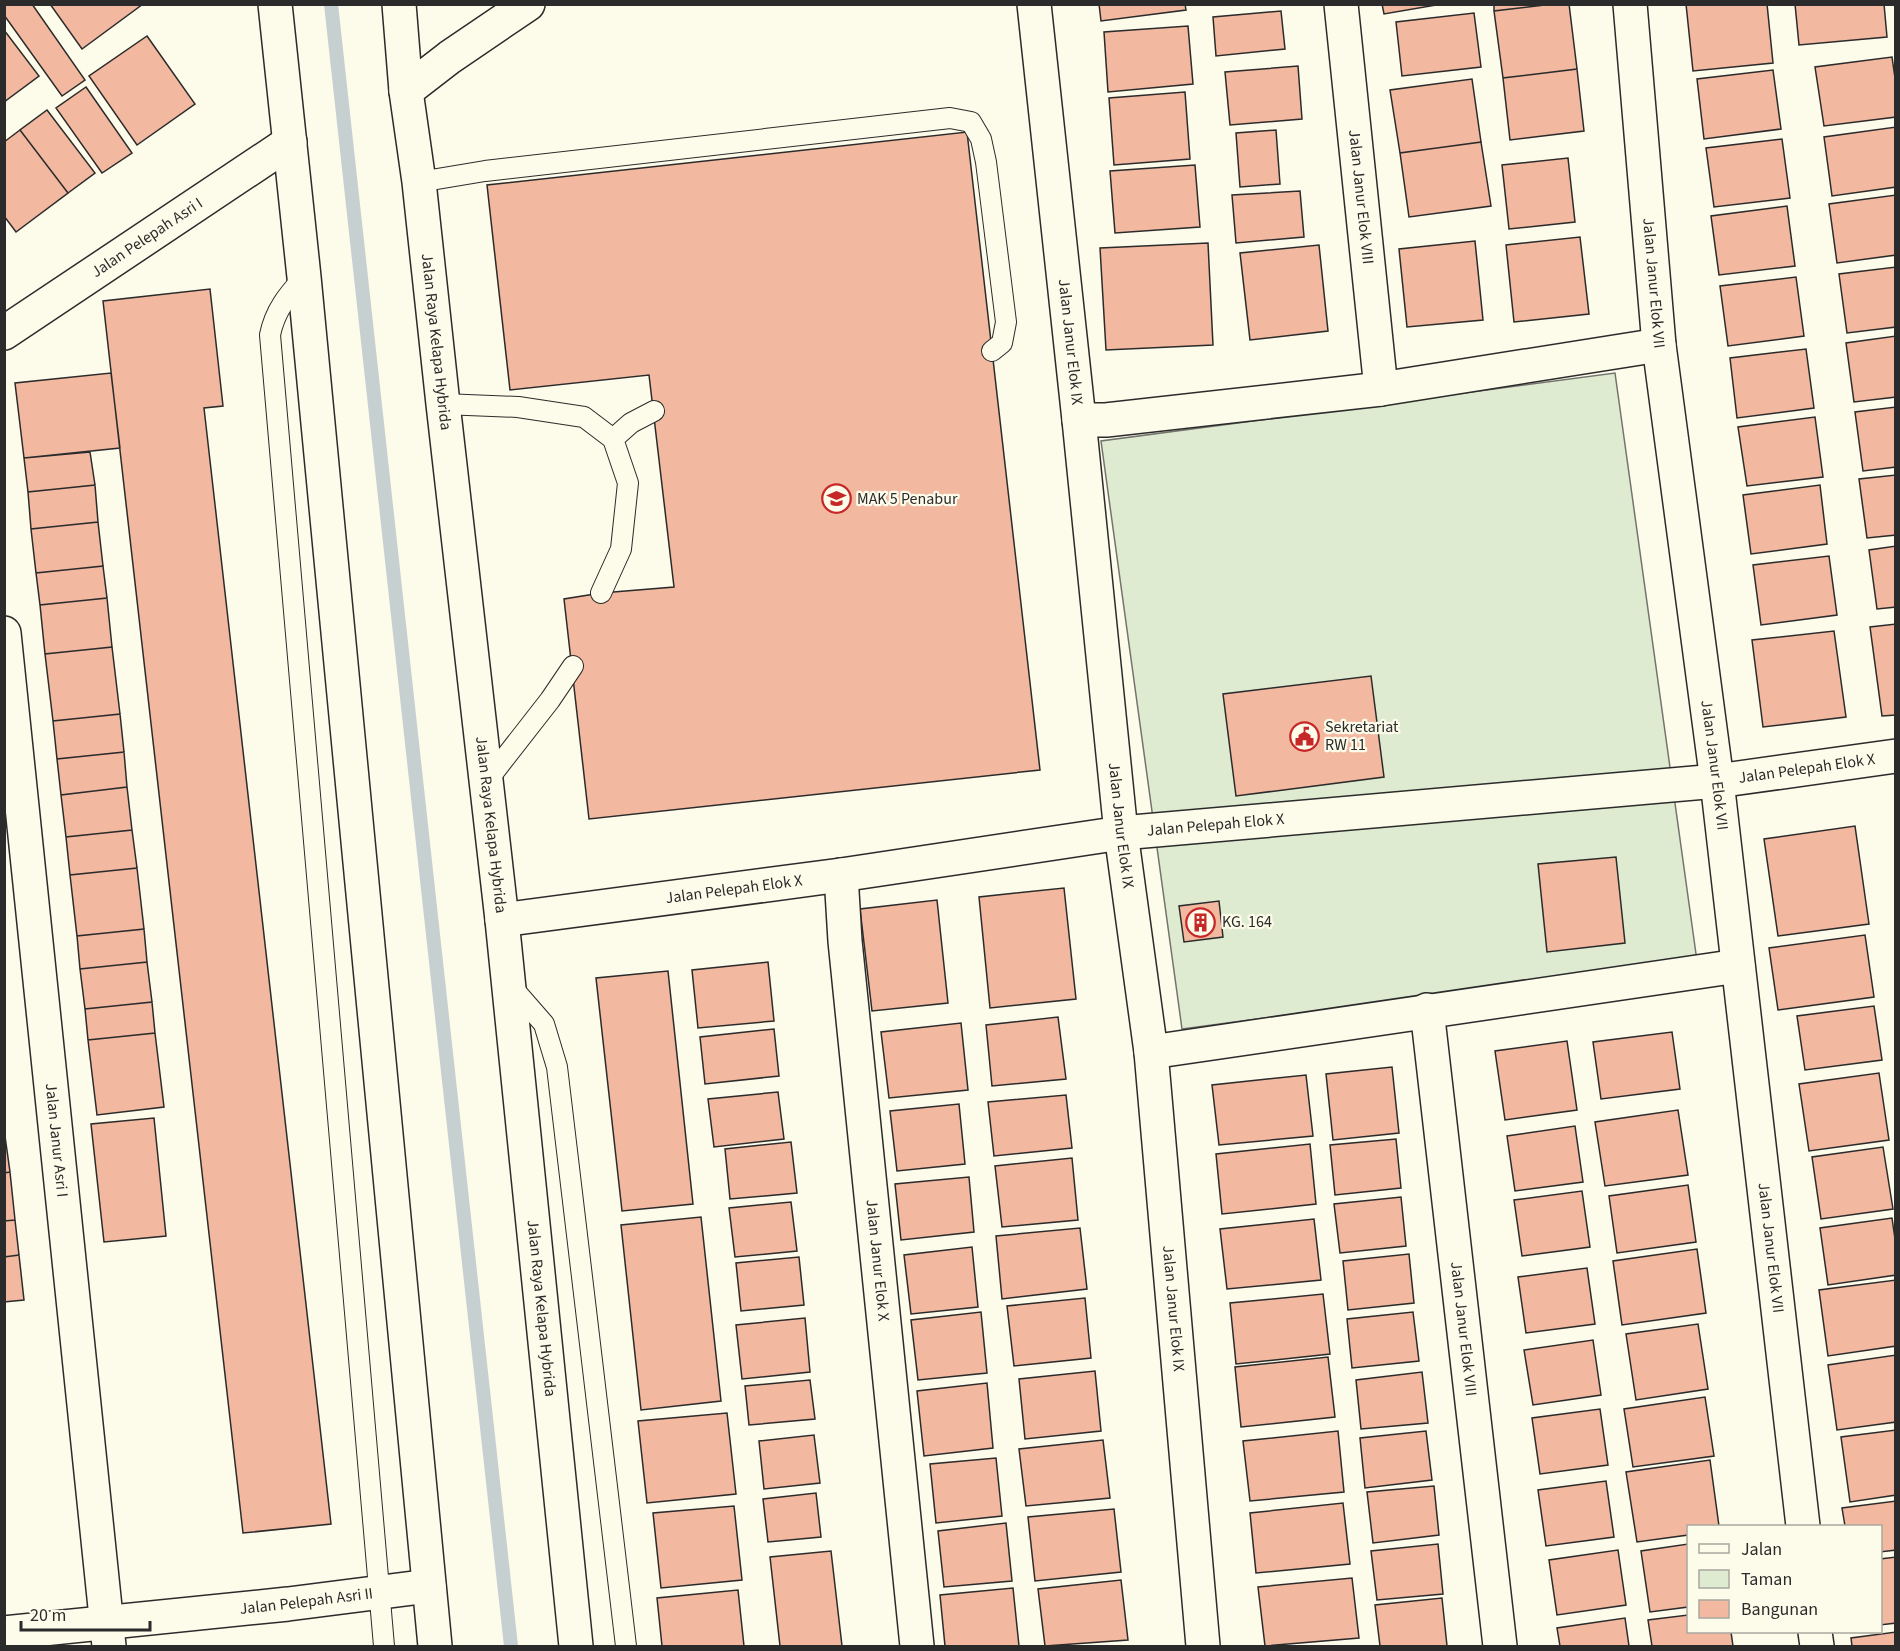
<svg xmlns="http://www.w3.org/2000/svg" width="1900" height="1651" viewBox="0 0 1900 1651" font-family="'Source Sans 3',sans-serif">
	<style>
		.green { fill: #deebd1; stroke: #74746e; stroke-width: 1.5 }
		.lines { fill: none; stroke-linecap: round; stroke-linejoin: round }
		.stream { stroke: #c7d0d0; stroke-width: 14 }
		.building { fill: #f2b8a0; stroke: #2b2b2b; stroke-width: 1.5 }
		.service-casing { stroke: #2b2b2b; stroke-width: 22 }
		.minor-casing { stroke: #2b2b2b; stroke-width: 36 }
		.service { stroke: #fdfbea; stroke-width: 20 }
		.minor { stroke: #fdfbea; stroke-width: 33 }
		.labels { text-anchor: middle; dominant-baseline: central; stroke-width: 4.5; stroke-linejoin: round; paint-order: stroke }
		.street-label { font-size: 16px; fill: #2b2b2b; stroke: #fdfbea }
		.poi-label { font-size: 16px; fill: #2b2b2b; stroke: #fdfbea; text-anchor: start }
	</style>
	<rect width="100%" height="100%" fill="#fdfbea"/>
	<!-- green -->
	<path class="green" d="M1615 373 1697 961 1182 1029 1101 441Z"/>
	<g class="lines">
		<!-- stream -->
		<path class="stream" d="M331 4 511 1646"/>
	</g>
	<!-- building -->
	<path class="building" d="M4 4H32L85 80 62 96 4 15Z
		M50 4H143L82 49Z
		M1099 4H1185L1186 10 1101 21Z
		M1382 4H1442L1384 14Z
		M1494 4H1553L1494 11Z
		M1553 4H1569L1577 69 1503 78 1494 11Z
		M1686 4H1767L1773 63 1693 71Z
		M1795 4H1884L1887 37 1799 45Z
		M1281 11 1285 49 1216 56 1213 17Z
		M1474 13 1481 67 1402 76 1396 22Z
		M1188 26 1193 84 1108 92 1104 32Z
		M4 30 39 76 4 102Z
		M147 36 195 104 137 145 89 76Z
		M1892 57 1896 85V117L1824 126 1815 67Z
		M1298 66 1302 119 1230 125 1225 72Z
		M1577 69 1584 131 1510 140 1503 78Z
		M1773 70 1781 129 1704 139 1697 79Z
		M1472 79 1481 142 1400 153 1390 90Z
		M86 87 132 153 102 173 56 108Z
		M1185 92 1190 159 1114 165 1109 98Z
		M47 110 95 173 68 193 20 130Z
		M1896 127V187L1832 196 1824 137Z
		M20 130 68 193 16 232 4 216V142Z
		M1276 130 1280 184 1240 187 1236 133Z
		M967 132 1040 770 589 819 564 599 601 593 674 587 649 375 510 390 487 185Z
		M1782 139 1790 198 1714 207 1706 148Z
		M1481 142 1491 206 1409 217 1400 153Z
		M1568 158 1575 222 1509 229 1502 165Z
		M1195 165 1200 227 1115 233 1110 171Z
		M1300 191 1304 237 1236 243 1232 195Z
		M1896 195V255L1837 263 1829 204Z
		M1787 206 1795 266 1719 275 1711 216Z
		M1580 237 1589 314 1514 322 1506 245Z
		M1475 241 1483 320 1407 327 1399 249Z
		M1208 243 1213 345 1106 350 1100 248Z
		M1319 245 1328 331 1250 340 1240 253Z
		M1896 267V327L1847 333 1839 274Z
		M1796 277 1804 336 1728 346 1720 286Z
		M210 289 223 406 204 408 331 1524 243 1533 103 301Z
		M1896 336V397L1854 402 1846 343Z
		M1806 349 1814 408 1737 418 1730 358Z
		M111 373 120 448 24 458 15 383Z
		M1896 407V467L1863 471 1855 412Z
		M1815 417 1823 477 1747 486 1738 427Z
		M90 452 95 485 28 492 24 458Z
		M1896 475V535L1867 538 1859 479Z
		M95 485 98 522 31 529 28 492Z
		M1820 485 1827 544 1751 554 1743 495Z
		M98 522 103 566 36 573 31 529Z
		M1896 546V607L1877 609 1869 550Z
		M1829 556 1837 615 1761 625 1753 565Z
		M103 566 107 598 40 605 36 573Z
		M107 598 112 647 45 654 40 605Z
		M1896 624V715L1882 716 1870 627Z
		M1834 631 1846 717 1763 727 1752 640Z
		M112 647 120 714 53 721 45 654Z
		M1371 676 1384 777 1236 796 1223 694Z
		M120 714 124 752 57 759 53 721Z
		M124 752 127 787 61 795 57 759Z
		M127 787 132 830 66 837 61 795Z
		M1855 826 1869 924 1778 936 1764 839Z
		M132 830 137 868 70 875 66 837Z
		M1616 857 1625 943 1547 952 1538 864Z
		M137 868 144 929 77 936 70 875Z
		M1064 888 1076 999 990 1008 979 897Z
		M937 900 948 1003 872 1011 860 909Z
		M1219 901 1223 937 1184 942 1179 906Z
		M144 929 147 962 80 969 77 936Z
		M1865 935 1874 997 1778 1010 1769 948Z
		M147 962 152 1002 85 1009 80 969Z
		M768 962 774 1021 698 1028 692 970Z
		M668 971 693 1204 622 1211 596 978Z
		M152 1002 155 1033 88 1040 85 1009Z
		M1874 1006 1882 1060 1805 1070 1797 1016Z
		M1058 1017 1066 1079 992 1086 986 1025Z
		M961 1023 968 1090 889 1098 881 1032Z
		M774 1029 779 1076 705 1084 700 1037Z
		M1672 1032 1680 1089 1601 1099 1593 1042Z
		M155 1033 164 1107 97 1115 88 1040Z
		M1567 1041 1577 1110 1505 1120 1495 1051Z
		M1392 1067 1399 1133 1333 1140 1326 1074Z
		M1879 1073 1889 1140 1809 1151 1799 1084Z
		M1306 1075 1313 1136 1219 1145 1212 1085Z
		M778 1092 784 1139 714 1147 708 1099Z
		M1066 1095 1072 1148 994 1156 988 1102Z
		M959 1104 965 1164 897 1171 890 1111Z
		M1678 1110 1688 1175 1605 1186 1595 1122Z
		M154 1118 166 1236 104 1242 91 1124Z
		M1575 1126 1583 1182 1515 1191 1507 1136Z
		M4 1129 10 1172 4 1173Z
		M1396 1139 1401 1188 1335 1195 1330 1145Z
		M791 1142 797 1193 730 1199 725 1149Z
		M1310 1144 1316 1204 1222 1214 1216 1154Z
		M1883 1147 1893 1209 1821 1219 1812 1157Z
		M1072 1158 1078 1220 1002 1227 995 1166Z
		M10 1172 15 1220 4 1221V1173Z
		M969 1177 974 1232 901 1240 895 1184Z
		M1688 1185 1696 1242 1617 1253 1609 1196Z
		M1582 1191 1590 1247 1522 1256 1514 1200Z
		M1401 1197 1406 1246 1340 1253 1334 1204Z
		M791 1202 797 1251 735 1257 729 1208Z
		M701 1217 721 1401 641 1410 621 1225Z
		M1892 1218 1896 1246V1275L1828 1285 1820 1228Z
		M1314 1219 1321 1280 1227 1289 1220 1229Z
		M15 1220 19 1255 4 1257V1221Z
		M1080 1228 1087 1289 1002 1299 996 1236Z
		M972 1247 978 1307 911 1314 904 1255Z
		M1697 1249 1706 1313 1622 1325 1613 1261Z
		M1409 1254 1414 1303 1348 1310 1343 1261Z
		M19 1255 24 1300 4 1302V1257Z
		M799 1257 804 1305 741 1311 736 1263Z
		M1587 1268 1595 1324 1526 1333 1518 1277Z
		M1896 1280V1346L1828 1356 1819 1290Z
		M1323 1294 1330 1354 1236 1364 1230 1303Z
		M1085 1298 1091 1358 1014 1366 1007 1306Z
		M981 1312 987 1373 918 1380 911 1320Z
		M1413 1312 1419 1361 1352 1368 1347 1319Z
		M805 1318 810 1372 742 1379 736 1325Z
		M1698 1324 1708 1389 1636 1400 1626 1334Z
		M1593 1340 1601 1395 1533 1405 1524 1350Z
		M1896 1355V1422L1837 1430 1828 1365Z
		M1328 1357 1335 1417 1241 1427 1235 1367Z
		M1095 1371 1101 1431 1025 1439 1019 1379Z
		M1422 1372 1428 1423 1361 1429 1356 1380Z
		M810 1380 815 1419 749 1425 745 1386Z
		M987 1383 993 1448 924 1456 917 1391Z
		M1705 1397 1714 1456 1633 1467 1624 1409Z
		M1600 1409 1608 1465 1540 1474 1532 1418Z
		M727 1413 736 1494 647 1503 638 1421Z
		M1896 1430V1495L1850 1502 1841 1437Z
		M1338 1431 1344 1492 1250 1501 1243 1441Z
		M1426 1431 1432 1480 1365 1488 1360 1438Z
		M814 1435 820 1483 764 1489 759 1441Z
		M1103 1440 1110 1498 1026 1506 1019 1449Z
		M996 1458 1002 1516 936 1523 930 1464Z
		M1710 1460 1719 1526H1688V1535L1637 1542 1626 1472Z
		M1606 1481 1614 1537 1546 1546 1538 1490Z
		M1434 1486 1439 1535 1373 1543 1367 1492Z
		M816 1493 821 1537 768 1542 763 1499Z
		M1896 1501V1550L1880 1552V1526H1845L1842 1508Z
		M1343 1503 1350 1564 1256 1573 1250 1513Z
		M734 1506 742 1580 661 1588 653 1513Z
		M1114 1509 1121 1572 1035 1581 1028 1517Z
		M1006 1523 1012 1581 944 1587 938 1531Z
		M1438 1544 1443 1594 1377 1600 1371 1551Z
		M1688 1544V1607L1650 1612 1641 1551Z
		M1618 1550 1626 1605 1557 1615 1549 1560Z
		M831 1551 842 1646H780L770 1557Z
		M1896 1557V1623L1880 1625V1559Z
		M1352 1578 1359 1638 1265 1646 1258 1587Z
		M1121 1580 1128 1640 1045 1646 1038 1589Z
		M1013 1588 1019 1646H945L940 1595Z
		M738 1590 744 1646H662L657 1598Z
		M1442 1598 1447 1646H1380L1375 1605Z
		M1688 1615V1632H1731L1733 1646H1652L1648 1620Z
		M1625 1618 1629 1646H1560L1557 1628Z
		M1896 1632V1646H1852L1851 1638Z"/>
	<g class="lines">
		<defs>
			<path id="service" d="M419 182 485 171 950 118 971 122 981 139 986 162 1006 322 1002 343 992 351
				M304 277C288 295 275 310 270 335L384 1646
				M443 404 518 407 584 417 613 439 628 483 621 549 601 593
				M613 439 631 423 654 411
				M486 782 550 700 573 666
				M510 985 544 1024 557 1067 626 1646"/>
			<g id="minor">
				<path d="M275 4 304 277 435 1646"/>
				<path id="s1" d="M399 4 406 91 419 182 443 404 502 920 576 1646"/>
				<path id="s2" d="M1034 4 1079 420 1121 833 1151 1052 1203 1646"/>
				<path id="s3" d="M1341 4 1381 389"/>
				<path id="s4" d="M1630 4 1659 345 1717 781 1803 1526"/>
				<path d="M406 91 450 57 528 4"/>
				<path id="s5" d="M4 333 290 142"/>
				<path d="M1079 420H1106L1381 389 1659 345"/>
				<path id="s6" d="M4 633 109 1646"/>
				<path id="s7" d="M841 875 845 941 917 1646"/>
				<path id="s8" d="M502 920 841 875 1121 833 1717 781 1896 756"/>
				<path id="s9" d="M1427 1010 1500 1646"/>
				<path d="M1151 1052 1738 966"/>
				<path d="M1815 1632 1817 1646"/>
				<path id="s10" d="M4 1633 288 1604 429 1586"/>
			</g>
		</defs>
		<!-- service casing -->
		<use href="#service" class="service-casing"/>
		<!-- minor casing -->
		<use href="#minor" class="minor-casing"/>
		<!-- service -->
		<use href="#service" class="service"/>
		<!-- minor -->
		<use href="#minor" class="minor"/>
	</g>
	<!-- icons -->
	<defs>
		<symbol id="school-ring" viewBox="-11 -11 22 22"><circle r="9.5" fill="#fdfbea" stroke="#c62828" stroke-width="1.5"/><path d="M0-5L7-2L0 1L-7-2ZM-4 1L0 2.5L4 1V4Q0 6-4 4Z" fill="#c62828"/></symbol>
		<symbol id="civic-ring" viewBox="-11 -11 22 22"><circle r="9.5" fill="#fdfbea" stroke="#c62828" stroke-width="1.5"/><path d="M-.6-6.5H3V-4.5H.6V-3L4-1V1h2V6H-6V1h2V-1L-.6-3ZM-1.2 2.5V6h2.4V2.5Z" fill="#c62828"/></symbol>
		<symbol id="building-ring" viewBox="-11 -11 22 22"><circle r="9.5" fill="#fdfbea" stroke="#c62828" stroke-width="1.5"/><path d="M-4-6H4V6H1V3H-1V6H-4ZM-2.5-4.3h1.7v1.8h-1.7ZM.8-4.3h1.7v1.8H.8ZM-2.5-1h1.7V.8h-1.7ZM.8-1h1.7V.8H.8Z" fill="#c62828"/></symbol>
	</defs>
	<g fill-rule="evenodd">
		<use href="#school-ring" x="820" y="482" width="33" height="33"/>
		<use href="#civic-ring" x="1288" y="720" width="33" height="33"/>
		<use href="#building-ring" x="1184" y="906" width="33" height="33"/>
	</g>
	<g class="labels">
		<!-- street labels -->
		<g class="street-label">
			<text stroke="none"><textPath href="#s3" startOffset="194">Jalan Janur Elok VIII</textPath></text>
			<text stroke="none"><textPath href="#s5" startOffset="172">Jalan Pelepah Asri I</textPath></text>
			<text stroke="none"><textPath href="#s4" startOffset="280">Jalan Janur Elok VII</textPath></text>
			<text stroke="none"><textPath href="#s1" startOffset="340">Jalan Raya Kelapa Hybrida</textPath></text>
			<text stroke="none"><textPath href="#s2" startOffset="340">Jalan Janur Elok IX</textPath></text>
			<text stroke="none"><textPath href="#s4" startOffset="766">Jalan Janur Elok VII</textPath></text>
			<text stroke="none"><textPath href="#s8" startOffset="1314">Jalan Pelepah Elok X</textPath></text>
			<text stroke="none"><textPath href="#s1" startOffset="826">Jalan Raya Kelapa Hybrida</textPath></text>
			<text stroke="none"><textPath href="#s2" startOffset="826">Jalan Janur Elok IX</textPath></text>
			<text stroke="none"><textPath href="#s8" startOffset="720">Jalan Pelepah Elok X</textPath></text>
			<text stroke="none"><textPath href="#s8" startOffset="234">Jalan Pelepah Elok X</textPath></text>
			<text stroke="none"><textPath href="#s6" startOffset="510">Jalan Janur Asri I</textPath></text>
			<text stroke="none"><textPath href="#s4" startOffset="1252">Jalan Janur Elok VII</textPath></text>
			<text stroke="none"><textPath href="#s7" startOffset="387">Jalan Janur Elok X</textPath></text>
			<text stroke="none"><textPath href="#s1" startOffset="1312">Jalan Raya Kelapa Hybrida</textPath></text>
			<text stroke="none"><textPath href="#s2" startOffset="1312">Jalan Janur Elok IX</textPath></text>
			<text stroke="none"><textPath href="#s9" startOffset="321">Jalan Janur Elok VIII</textPath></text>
			<text stroke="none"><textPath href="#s10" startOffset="304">Jalan Pelepah Asri II</textPath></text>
		</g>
		<!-- poi labels -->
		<g class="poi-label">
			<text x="857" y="499">MAK 5 Penabur</text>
			<text x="1325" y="727">Sekretariat<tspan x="1325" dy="18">RW 11</tspan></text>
			<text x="1222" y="922">KG. 164</text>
		</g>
	</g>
	<!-- border -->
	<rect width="1900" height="1651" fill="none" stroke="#2b2b2b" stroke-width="12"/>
	<!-- legend -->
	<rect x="1687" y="1525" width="195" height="108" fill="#fdfbea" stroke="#a9a89e" stroke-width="1.5"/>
	<rect x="1699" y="1544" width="30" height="9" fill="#fdfbea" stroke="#a9a89e" stroke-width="1.5"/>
	<text x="1741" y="1555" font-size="18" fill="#2b2b2b">Jalan</text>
	<rect x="1699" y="1570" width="30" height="18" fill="#deebd1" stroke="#a9a89e" stroke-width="1.5"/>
	<text x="1741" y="1585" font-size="18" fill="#2b2b2b">Taman</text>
	<rect x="1699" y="1600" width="30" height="18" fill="#f2b8a0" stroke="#a9a89e" stroke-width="1.5"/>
	<text x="1741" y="1615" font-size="18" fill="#2b2b2b">Bangunan</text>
	<!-- scale -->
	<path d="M21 1621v9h129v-9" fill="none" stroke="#2b2b2b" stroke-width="3"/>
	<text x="30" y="1621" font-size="18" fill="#2b2b2b" stroke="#fdfbea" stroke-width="4.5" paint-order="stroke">20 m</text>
</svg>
